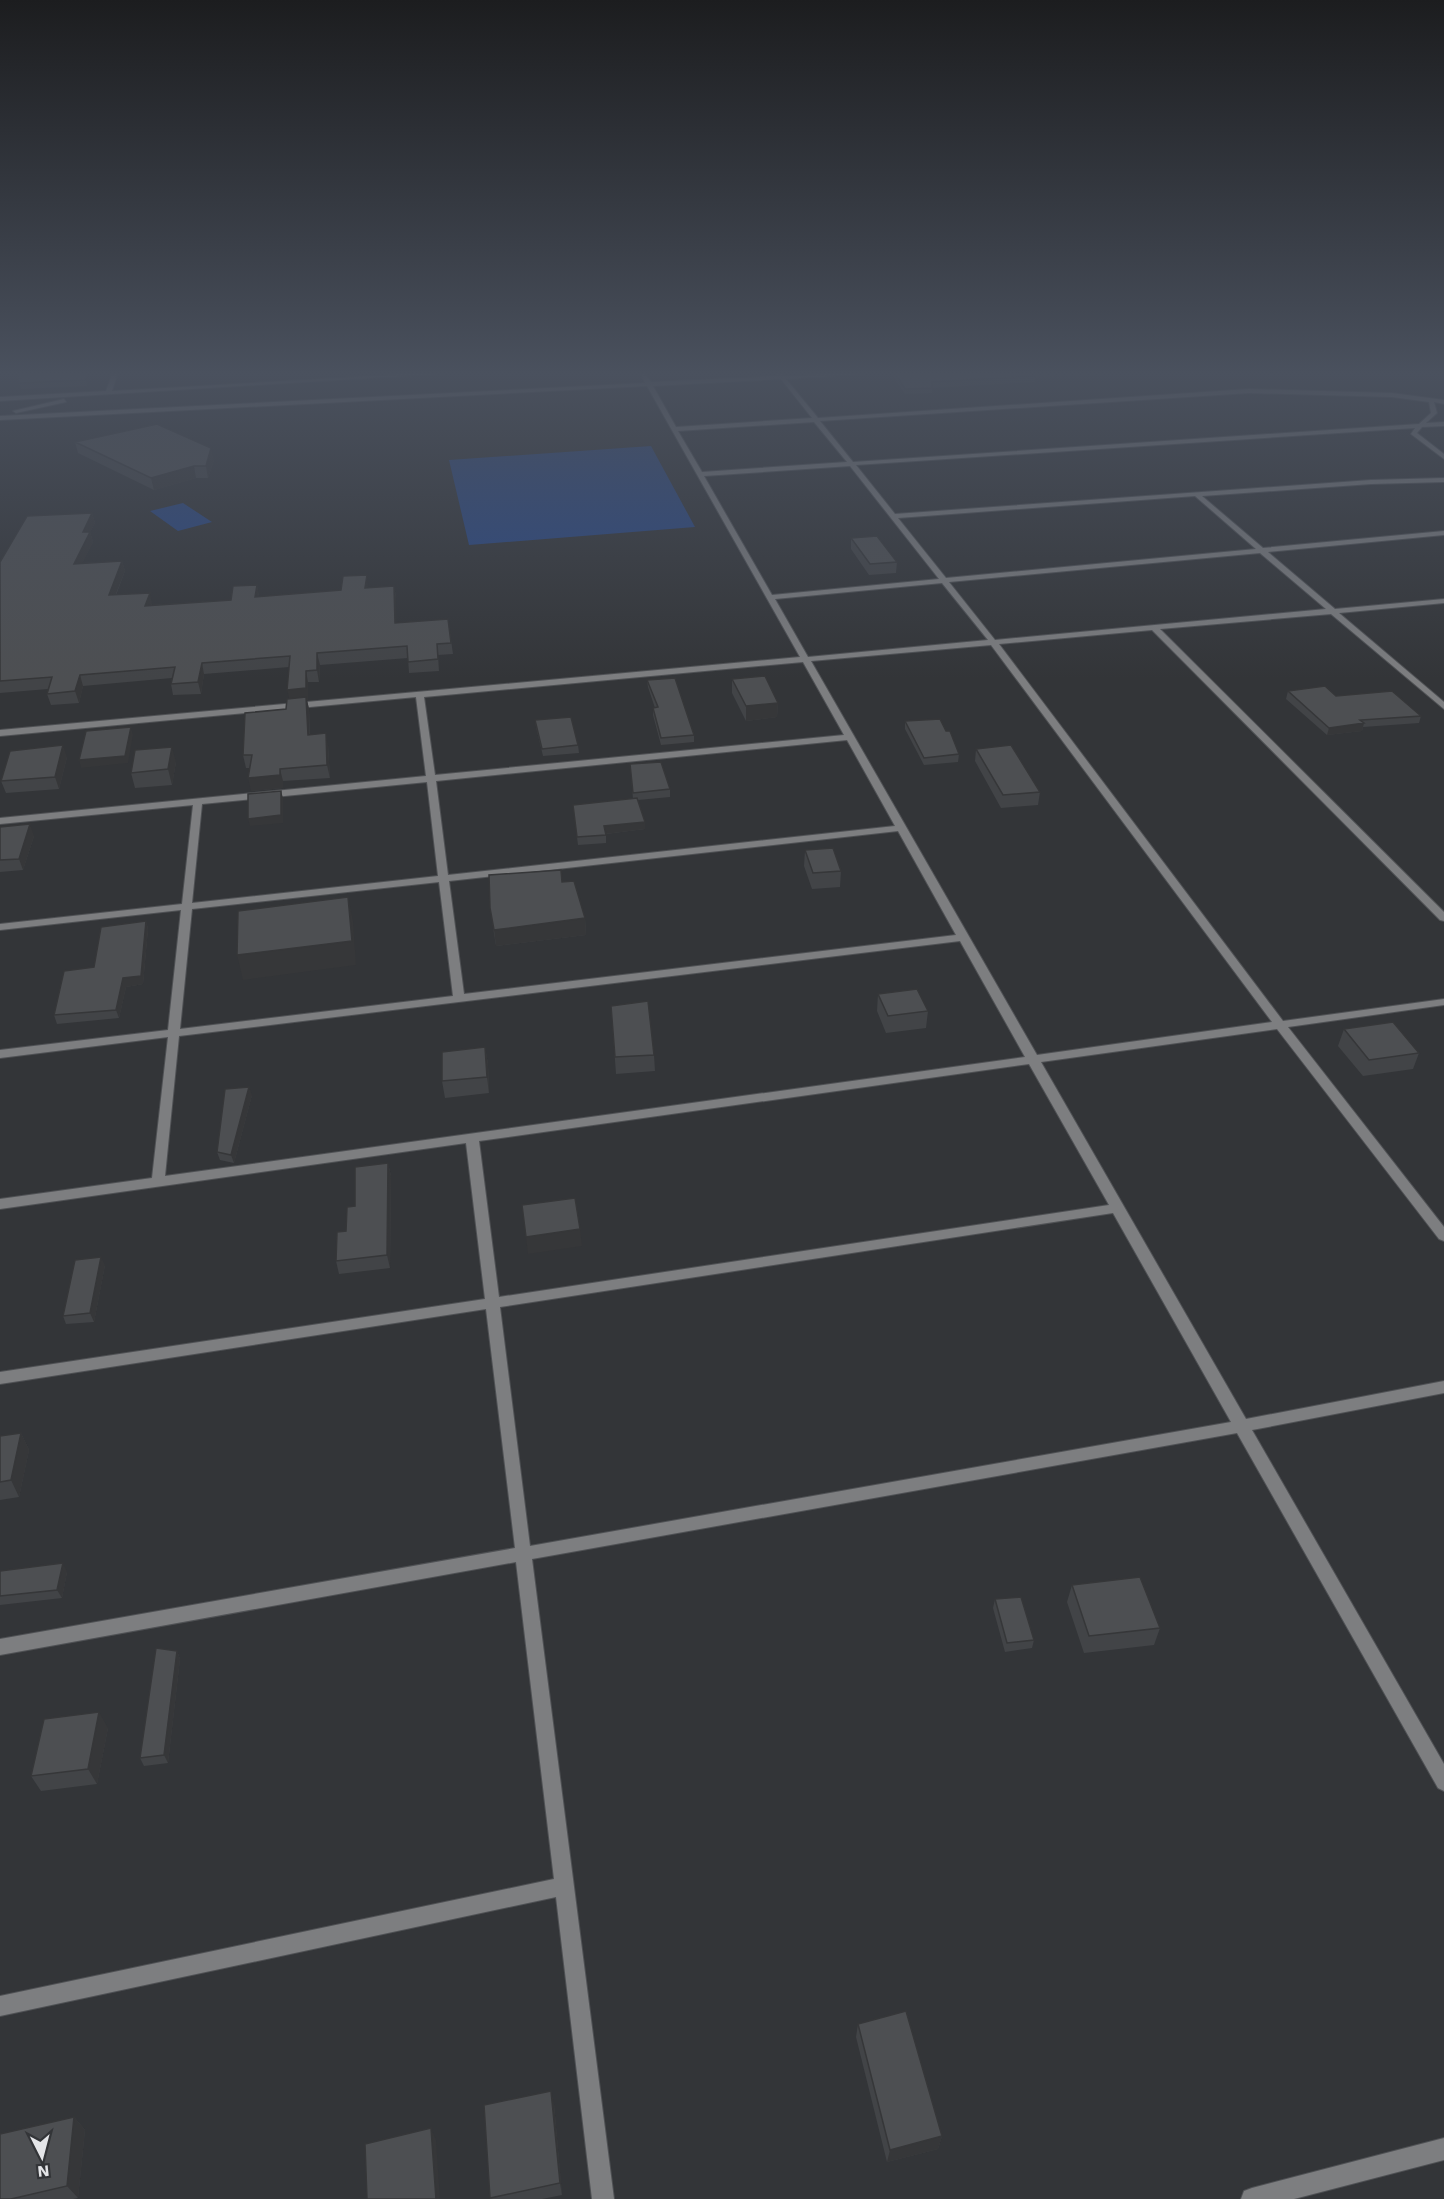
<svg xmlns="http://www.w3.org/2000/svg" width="1444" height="2199" viewBox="0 0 1444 2199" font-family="'Work Sans',sans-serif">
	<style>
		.green { fill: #284786 }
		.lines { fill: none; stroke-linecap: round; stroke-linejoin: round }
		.minor-casing { stroke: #4f5154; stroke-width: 2 }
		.minor { fill: #7d7e80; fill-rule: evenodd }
		.wall { fill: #424447 }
		.shaded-wall { fill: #363739 }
		.building { fill: #4d4f52; stroke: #363739; stroke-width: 1.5 }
	</style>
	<rect width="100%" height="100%" fill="#333538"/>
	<!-- green -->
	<path class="green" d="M651 446 695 527 469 545 449 460Z
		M183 503 212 522 178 531 150 511Z"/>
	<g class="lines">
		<defs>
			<path id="minor" d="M113 372H118L112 391 442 372H466L0 401V397L106 391Z
				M640 372H644L651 382 778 376 776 372H781L784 376 886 372 786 379 818 418 1249 389 1392 393 1444 400V404L1434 402 1437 413 1426 423 1444 422V426L1422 427 1417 433 1444 454V459L1411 434 1415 428 856 465 895 514 1371 480 1444 478V482L1371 484 1202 496 1263 548 1444 531V535L1268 552 1335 609 1444 599V603L1339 613 1444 702V709L1331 614 1160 629 1444 912V921L1440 920 1152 630 999 644 1283 1021 1444 999V1005L1288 1027 1444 1227V1241L1439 1239 1277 1029 1041 1062 1246 1419 1444 1381V1393L1252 1430 1444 1764V1791L1438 1788 1237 1433 532 1559 614 2199H592L556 1897 0 2016V1996L554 1879 516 1562 0 1655V1639L515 1548 486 1309 0 1384V1372L485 1299 466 1143 0 1209V1199L152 1178 168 1037 0 1058V1050L168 1030 181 910 0 930V924L182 904 193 805 0 824V818L426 776 416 697 0 736V730L800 657 647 386 0 420V416L645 383ZM781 379 812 418 676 427 653 386ZM1249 393 1392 397 1429 402 1431 413 1419 424 853 462 820 421ZM814 422 847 462 702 472 678 431ZM850 466 939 579 772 595 704 476ZM1195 496 1256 549 946 578 898 518ZM1260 553 1326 609 995 640 949 582ZM942 583 988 640 808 657 775 599ZM991 645 1272 1022 1037 1055 811 661ZM803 662 844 735 435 775 424 697ZM847 740 895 826 448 875 436 781ZM427 782 438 876 192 903 202 804ZM898 831 956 935 464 994 449 881ZM439 882 453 996 180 1029 192 909ZM960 941 1025 1057 165 1176 179 1036ZM1029 1064 1109 1205 499 1297 479 1141ZM1113 1213 1231 1422 530 1546 500 1307Z
				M64 399 66 402 16 413 13 411Z
				M1444 2138V2160L1294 2199H1241L1244 2191 1252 2188Z"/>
		</defs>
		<!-- minor casing -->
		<use href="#minor" class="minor-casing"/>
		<!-- minor -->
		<use href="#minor" class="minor"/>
	</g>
	<!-- wall -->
	<path class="wall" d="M18 372H94L87 386 21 389 19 383Z
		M890 372H1106L1105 376 1035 377V382L932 388V393L905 394Z
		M75 442 214 460 208 478H196L154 490 78 453Z
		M92 513 95 523 90 532 93 542 82 563 122 561 125 571 116 595 152 604V605L231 600 257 585 259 597 341 590 368 586V588L394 586 396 597V623L448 619 453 654 438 655 439 671 409 673 408 658 320 665 319 682H308V700H307L309 709 310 735 328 745 330 778 283 781V788L251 791 250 768H246L243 755 286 709 289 699V667L204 674 201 694 173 695 171 684 172 678 83 686 79 703 51 705 47 694 48 689 0 693V562Z
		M851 538 897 562 896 573 869 575 851 549Z
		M732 679 778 703 777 717 746 721 732 693Z
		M647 680 694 735V742L661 745 653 715V708H655L648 687Z
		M1288 691 1336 696 1421 716 1419 723 1363 727 1362 731 1327 735 1286 699Z
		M535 720 578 745 579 753 543 756 536 727Z
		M905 721 946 731 959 754 958 762 924 765 905 729Z
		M976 749 1040 792 1038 805 1001 808 975 761Z
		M67 757 59 789 6 793 1 781Z
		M176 762 172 785 135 788 131 773Z
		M630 764 670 789V797L638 800 645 822V829L606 834V843L578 845 573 805 633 799Z
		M0 827 34 836 23 870 0 872Z
		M805 850 841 871 840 887 812 889 804 866Z
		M562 882 585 918 586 935 496 946 490 908Z
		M146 921 148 929 143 984 126 987 119 1018 57 1024 54 1015 94 967Z
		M878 994 928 1011 926 1028 886 1033 877 1011Z
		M611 1006 654 1055 655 1071 616 1074Z
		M1344 1029 1419 1053 1413 1069 1363 1076 1338 1046Z
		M485 1047 488 1064 489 1093 445 1098 442 1081Z
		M252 1095 234 1163 220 1160 217 1152Z
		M388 1163 391 1176 390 1268 339 1274 336 1261 355 1206Z
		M105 1265 94 1322 66 1324 63 1316Z
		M21 1433 29 1450 19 1497 0 1500V1436Z
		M0 1571 67 1572 62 1598 0 1605Z
		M1072 1585 1160 1628 1154 1645 1084 1653 1067 1602Z
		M995 1599 1034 1640 1032 1648 1005 1652 993 1608Z
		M177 1651 180 1659 168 1763 144 1766 140 1758Z
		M108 1728 97 1784 41 1791 31 1776Z
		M858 2024 942 2136 938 2149 887 2162 856 2037Z
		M554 2104 562 2195 542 2199H490L484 2105Z
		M74 2117 85 2130 78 2198 73 2199H0Z"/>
	<!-- shaded-wall -->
	<path class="shaded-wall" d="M89 372H94L87 386 86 380Z
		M211 448 214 460 208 478 206 466Z
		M194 466 196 478 154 490 151 478Z
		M92 513 95 523 90 532 93 542 77 574 74 564 83 532Z
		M122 561 125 571 111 606 109 595Z
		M367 575 368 586 367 599 365 588Z
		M257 585 259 596 257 608 255 597Z
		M394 586 396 597 397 634 395 623Z
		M150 593 152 604 147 617 145 606Z
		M317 653 320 665 319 682 317 670Z
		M202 663 204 674 201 694 198 682Z
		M306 671 308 682V700H307L309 709 310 747 290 701 287 690Z
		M80 675 83 686 79 703 75 691Z
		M778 703 777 717 746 721V706Z
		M1364 723 1362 731 1327 735 1329 728Z
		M131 727 133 735 128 763 81 768 79 760Z
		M326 733 328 745 330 778 327 765Z
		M63 745 67 757 59 789 55 777Z
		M172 747 176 762 172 785 168 769Z
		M280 769 283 781V788L251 791 248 778Z
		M281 791 283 798V823L250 826 248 819Z
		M645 822V829L605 834 604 826Z
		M30 824 34 836 23 870 19 859Z
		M348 897 353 921 356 965 243 980 237 955Z
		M585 918 586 935 496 946 494 930Z
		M146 921 148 929 143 984 126 987 119 1018 116 1010 123 978Z
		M485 1047 488 1064 489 1093 487 1077Z
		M249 1087 252 1095 234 1163 231 1155Z
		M388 1163 391 1176 390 1268 387 1255Z
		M580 1229 582 1246 528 1254 526 1237Z
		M101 1257 105 1265 94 1322 90 1313Z
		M21 1433 29 1450 19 1497 11 1480Z
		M63 1563 67 1572 62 1598 57 1590Z
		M177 1651 180 1659 168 1763 164 1755Z
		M99 1712 108 1728 97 1784 88 1769Z
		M551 2091 554 2104 562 2195 560 2183Z
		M74 2117 85 2130 78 2198 67 2186Z
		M431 2128 436 2140 440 2199H436Z
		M942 2136 938 2149 887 2162 890 2150Z"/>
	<!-- building -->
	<path class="building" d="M18 372H89L86 380 19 383Z
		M894 372H1057H1031L1035 376 932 382V388L905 389Z
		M157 424 211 448 206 466H194L151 478 75 442Z
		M92 513 83 532H90L74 564 122 561 109 595 150 593 145 606 231 600 233 586 257 585 255 597 341 590 343 576 367 575 365 588 394 586 395 623 448 619 451 643 437 644 438 659 408 662 407 646 317 653V670L306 671V688L287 690 290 656 202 663 198 682 171 684 175 667 80 675 75 691 47 694 52 677 0 681V562L27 516Z
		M877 536 897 562 870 564 851 538Z
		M765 676 778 703 746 706 732 679Z
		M675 678 694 735 661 738 653 708 658 707 647 680Z
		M1325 686 1336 696 1392 691 1421 716 1360 720 1364 723 1329 728 1288 691Z
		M306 697 308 735 326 733 327 765 280 769V775L248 778 252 755H243L245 713 286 709 287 699Z
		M571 717 578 745 542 749 535 720Z
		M940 719 946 731H950L959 754 924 758 905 721Z
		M131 727 125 756 79 760 86 731Z
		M63 745 55 777 1 781 10 751Z
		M1011 745 1040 792 1003 795 976 749Z
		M172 747 168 769 131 773 135 750Z
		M661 762 670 789 633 793 630 764Z
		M281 791V815L248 819V794Z
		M637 798 645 822 604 826 606 835 577 837 573 805Z
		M30 824 19 859 0 860V827Z
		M833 848 841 871 813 873 805 850Z
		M561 870 562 882 574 881 585 918 494 930 490 908 489 875Z
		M348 897 352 941 237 955 238 911Z
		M146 921 141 976 123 978 116 1010 54 1015 64 971 94 967 101 927Z
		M917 989 928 1011 888 1016 878 994Z
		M648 1001 654 1055 615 1057 611 1006Z
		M1393 1022 1419 1053 1369 1060 1344 1029Z
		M485 1047 487 1077 442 1081V1052Z
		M249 1087 231 1155 217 1152 225 1089Z
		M388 1163 387 1255 336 1261 337 1232 346 1231 347 1207 355 1206V1167Z
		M575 1198 580 1229 526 1237 522 1205Z
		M101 1257 90 1313 63 1316 75 1260Z
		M21 1433 11 1480 0 1482V1436Z
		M63 1563 57 1590 0 1596V1571Z
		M1140 1577 1160 1628 1089 1636 1072 1585Z
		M1021 1597 1034 1640 1007 1643 995 1599Z
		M156 1648 177 1651 164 1755 140 1758Z
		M99 1712 88 1769 31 1776 44 1719Z
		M906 2011 942 2136 890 2150 858 2024Z
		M551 2091 560 2183 490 2198 484 2105Z
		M74 2117 67 2186 11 2199H0V2134Z
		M431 2128 436 2199H367L365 2144Z"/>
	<!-- sky -->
	<linearGradient id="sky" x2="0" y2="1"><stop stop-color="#1c1d1f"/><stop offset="0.55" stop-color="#4a515e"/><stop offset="1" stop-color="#4a515e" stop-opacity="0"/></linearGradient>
	<rect width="1444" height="679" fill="url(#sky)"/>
	<!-- north arrow -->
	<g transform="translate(42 2157) rotate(174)" stroke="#333538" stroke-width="4.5" paint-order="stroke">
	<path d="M0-4.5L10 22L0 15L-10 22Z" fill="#e4e5e8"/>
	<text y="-9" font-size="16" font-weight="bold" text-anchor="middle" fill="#e4e5e8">N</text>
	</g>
</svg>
